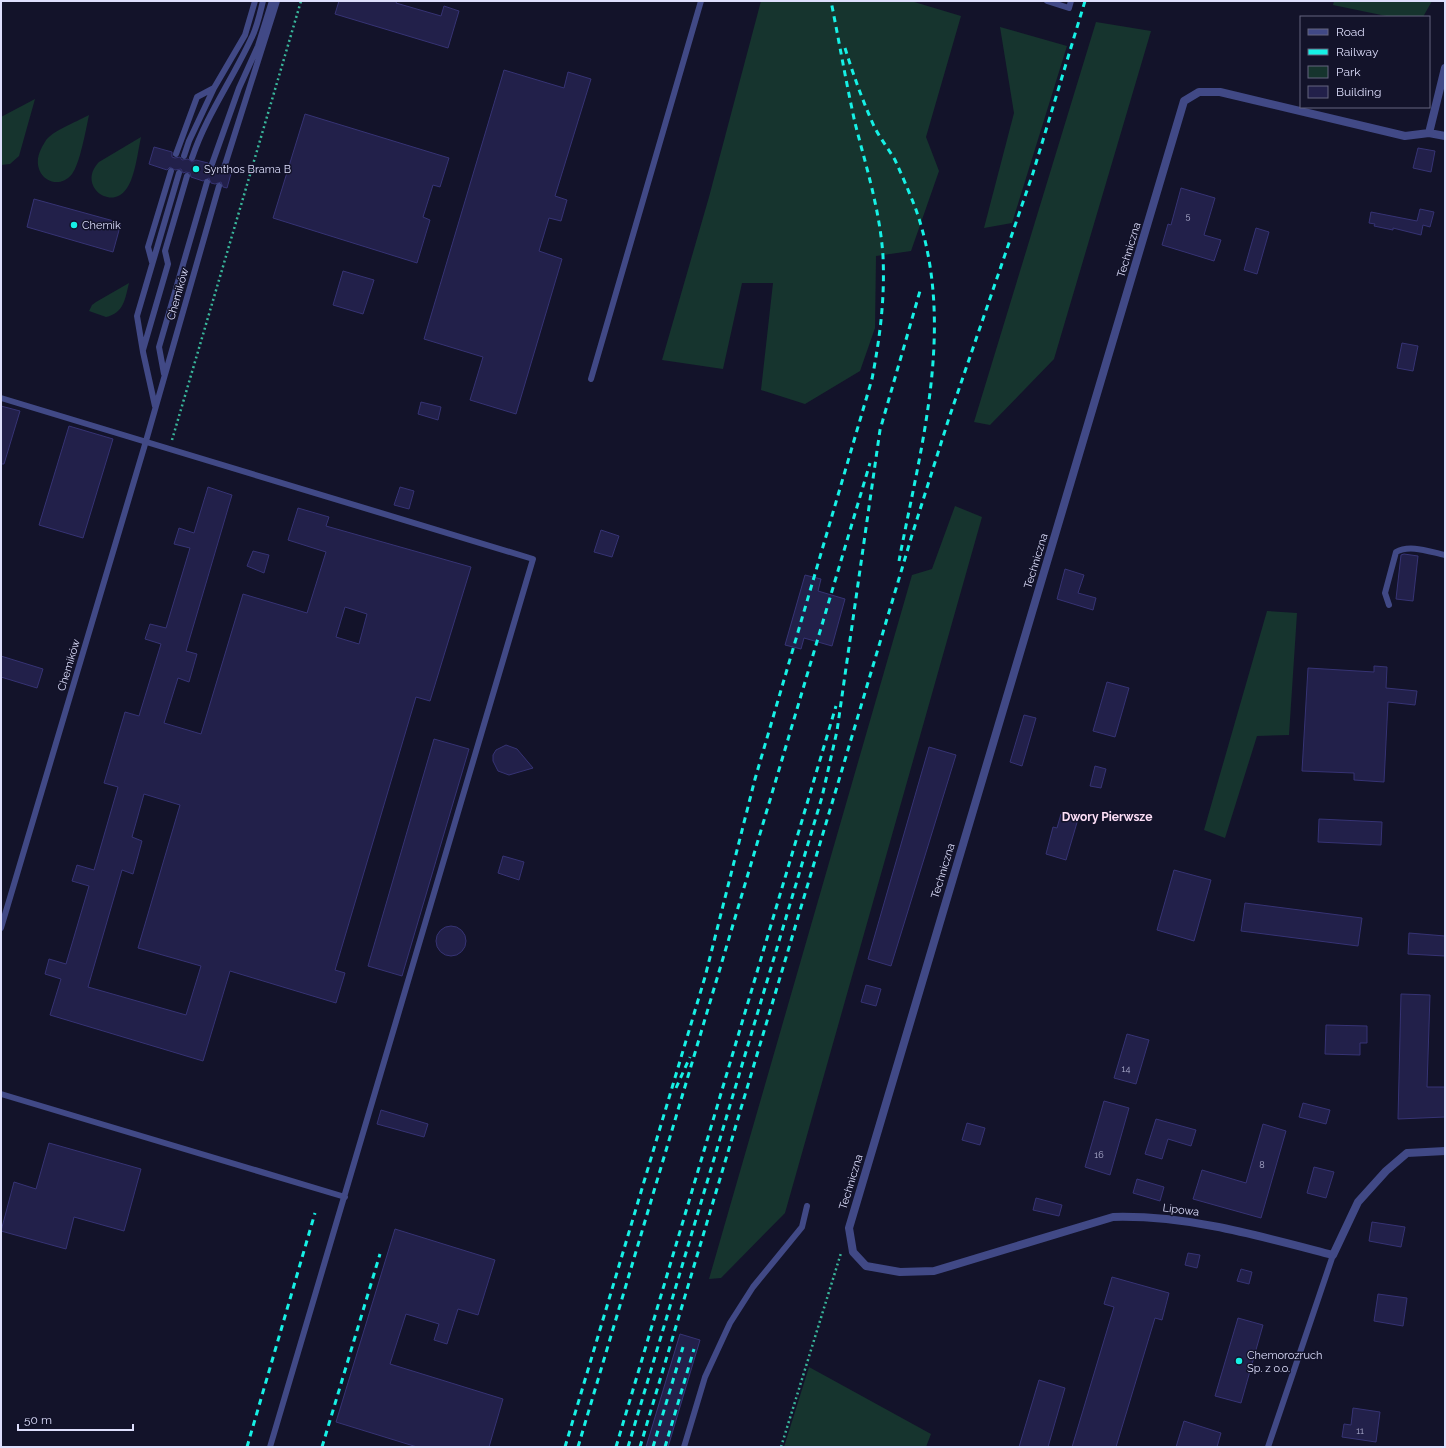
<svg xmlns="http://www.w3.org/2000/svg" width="1446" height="1448" viewBox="0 0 1446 1448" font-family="Raleway,sans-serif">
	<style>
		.green { fill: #16342e }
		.building { fill: #22204a; stroke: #363374; fill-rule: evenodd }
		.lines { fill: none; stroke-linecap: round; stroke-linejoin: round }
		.path { stroke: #39b69b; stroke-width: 2.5; stroke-dasharray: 2 3; stroke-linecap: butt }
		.lane { stroke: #414986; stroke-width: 6 }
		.street { stroke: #414986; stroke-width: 8 }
		.rail { stroke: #16f1e5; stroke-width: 3; stroke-dasharray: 6 5; stroke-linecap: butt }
		.poi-dot { fill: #16f1e5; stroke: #13132a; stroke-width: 1.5 }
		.labels { text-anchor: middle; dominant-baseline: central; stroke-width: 3; stroke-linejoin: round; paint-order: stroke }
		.number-label { font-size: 9px; fill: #afafd0 }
		.poi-label { font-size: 11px; fill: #dedffd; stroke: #13132a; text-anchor: start }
		.street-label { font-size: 11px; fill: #dedffd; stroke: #13132a }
		.neighbourhood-label { font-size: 12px; font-weight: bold; fill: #fddff7; stroke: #13132a }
	</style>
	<rect width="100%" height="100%" fill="#13132a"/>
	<!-- green -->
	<path class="green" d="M761 1H911L961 16 926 137 939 171 911 251 876 256 875 328 860 371 805 404 761 390 773 283H742L723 369 662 360 709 197Z
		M1334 1H1432L1423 17H1391L1333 5Z
		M1096 22 1151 31 1054 359 990 425 974 422Z
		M1000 27 1067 46 1012 223 984 228 1014 113Z
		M35 99 19 156 10 164 1 165V117Z
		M89 115C86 129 80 164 72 174 56 194 27 174 42 147 44 144 46 139 49 137 56 130 80 120 89 115Z
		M141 137C138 151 135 177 127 188 112 212 76 186 99 162Z
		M129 283C125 299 124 313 106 317L89 311 92 305 96 302Z
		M955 506 982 517 785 1213 721 1278 709 1279 912 575 932 569Z
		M1267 611 1297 613 1289 735 1257 736 1225 838 1204 830Z
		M809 1367 931 1434 926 1447H784Z"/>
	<!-- building -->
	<path class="building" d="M339 1H397L396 3 441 16 444 6 459 11 448 48 335 14Z
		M504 70 564 88 568 72 591 79 555 196 567 200 561 221 549 218 539 251 562 259 516 414 470 400 483 357 424 339Z
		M305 114 449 158 440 187 433 185 423 217 430 220 417 263 273 218Z
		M154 147 172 152V157L175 158 180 157 182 160 188 159 192 162 196 160 208 163 211 168 216 166 220 167 223 172 228 169 232 170 227 188 223 187 221 182 215 184 211 183 209 178 203 181 191 177 190 173 186 172 183 173 181 169 175 170 170 167 167 170 149 164Z
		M1418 148 1435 151 1431 172 1413 168Z
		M1181 188 1215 198 1204 235 1221 240 1214 261 1162 245 1168 224 1171 225Z
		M34 199 121 223 113 252 27 227Z
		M1420 209 1434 212 1430 227 1423 225 1421 235 1393 228V230L1374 226 1375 224 1369 223 1371 212 1417 221Z
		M1256 228 1269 232 1257 274 1244 270Z
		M343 271 374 280 363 314 333 305Z
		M1402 343 1418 346 1413 371 1397 368Z
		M421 402 441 407 438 420 418 414Z
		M1 406 20 411 4 464H1Z
		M69 426 113 439 83 538 39 525Z
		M208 487 232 495 186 651 197 654 189 682 178 678 164 723 201 734 243 594 307 613 326 552 288 540 298 508 329 517 326 526 471 567 430 701 416 697 335 970 345 973 336 1003 230 971 203 1061 50 1015 61 979 45 974 49 959 66 964 89 886 72 881 77 865 94 870 118 787 104 783 125 712 139 716 161 644 145 639 150 624 166 628 190 548 174 544 179 528 194 533ZM345 607 367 614 359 644 336 637ZM144 794 180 805 138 948 201 966 186 1015 88 987 122 870 133 874 142 841 132 837Z
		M400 487 414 491 409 509 394 505Z
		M601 530 619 536 612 557 594 552Z
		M253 551 269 555 264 573 247 566Z
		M1404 554 1418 556 1413 601 1396 599 1401 555Z
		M1065 569 1084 575 1078 593 1096 598 1093 610 1057 599Z
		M805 575 821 579 818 591 845 599 832 646 804 638 801 649 785 645Z
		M1 656 43 669 37 688 1 677Z
		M1374 666 1387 667 1386 688 1417 691 1415 705 1388 702 1384 782 1354 780V773L1302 771 1308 668 1374 672Z
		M1107 682 1129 688 1115 737 1093 731Z
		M1024 715 1036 718 1022 766 1010 762Z
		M434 739 469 749 402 976 368 966Z
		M506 745 517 749 533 768 509 775 498 771 493 761V755L496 750Z
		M929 747 956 755 891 966 868 959Z
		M1095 766 1106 769 1101 788 1090 786Z
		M1061 814 1078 819 1066 860 1046 854 1053 827 1057 828Z
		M1319 819 1382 822 1381 845 1318 842Z
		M503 856 524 862 519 880 498 873Z
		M1174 870 1211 880 1194 941 1157 930Z
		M1245 903 1362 918 1358 946 1241 931Z
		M436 941a15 15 0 1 1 30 0a15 15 0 1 1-30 0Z
		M1409 933 1445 936V956L1408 954Z
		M866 985 881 989 876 1006 861 1002Z
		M1401 994 1430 995 1427 1087H1445V1117L1398 1119Z
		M1326 1025 1367 1026V1043H1360V1055L1325 1054Z
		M1127 1034 1149 1040 1136 1084 1114 1078Z
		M1104 1101 1129 1108 1110 1175 1085 1167Z
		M1303 1103 1330 1110 1326 1124 1299 1117Z
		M381 1110 428 1124 424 1137 377 1124Z
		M1156 1119 1196 1130 1191 1146 1168 1139 1162 1159 1145 1154Z
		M967 1123 985 1128 980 1145 962 1140Z
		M1263 1124 1286 1131 1261 1218 1193 1199 1202 1170 1246 1183Z
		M49 1143 141 1169 124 1231 74 1217 66 1249 1 1231 14 1182 36 1189Z
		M1314 1167 1334 1172 1326 1198 1307 1193Z
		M1137 1179 1164 1187 1160 1201 1133 1193Z
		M1036 1198 1062 1205 1059 1216 1033 1210Z
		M1372 1222 1405 1227 1401 1247 1369 1241Z
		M395 1229 495 1260 478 1315 458 1309 447 1344 434 1340 439 1324 406 1314 390 1364 503 1399 489 1447H417L336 1422Z
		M1188 1253 1200 1255 1197 1268 1185 1265Z
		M1241 1269 1252 1272 1249 1284 1237 1281Z
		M1112 1277 1169 1293 1162 1320 1155 1318 1116 1447H1072L1114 1307 1104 1304Z
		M1378 1294 1407 1298 1403 1326 1374 1321Z
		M1238 1318 1263 1325 1241 1403 1215 1396Z
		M680 1334 700 1340 668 1447H646Z
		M1039 1380 1065 1388 1048 1447H1019Z
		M1353 1408 1380 1412 1376 1442 1342 1437 1344 1424 1351 1425Z
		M1184 1421 1221 1433 1217 1447H1176Z"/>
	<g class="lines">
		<!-- path -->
		<path class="path" d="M172 440 301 1
			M781 1447 841 1253"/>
		<!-- lane -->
		<path class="lane" d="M1047 1 1069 8 1071 1
			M176 154 197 97 214 88 245 35 255 1
			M184 156 189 141 214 88
			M192 158C206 116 232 80 251 39 257 28 260 13 263 1
			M212 164 239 88 258 46 272 1
			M224 168 277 1
			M152 262 148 247 171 171
			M143 350 168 264 165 251 187 176
			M164 374 159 347 207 182
			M591 379 701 1
			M1 398 533 559 270 1447
			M155 406 143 352 137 316 179 173
			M1389 605 1385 593 1396 552C1410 544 1430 552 1445 555
			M1 928 146 441 219 186
			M1 1094 345 1197
			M684 1447 705 1377 730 1323 753 1287 802 1227 807 1206
			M1268 1447 1333 1255"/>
		<!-- street -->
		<path class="street" d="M1445 68 1429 133 1405 136 1220 92H1199L1184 101 849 1228 853 1252 866 1266 900 1272 934 1271 1113 1217C1188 1215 1260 1236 1333 1255L1358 1202 1386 1171 1407 1153 1445 1151
			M1429 133 1445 136"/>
		<!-- rail -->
		<path class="rail" d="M845 48C853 74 862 99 873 124 879 137 888 148 895 160 902 175 909 192 915 207 957 323 921 445 899 561
			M676 1088 690 1057
			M247 1447 315 1213
			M322 1447 380 1254
			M565 1447 705 977 755 779 872 379C880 337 885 299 883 256 880 211 866 166 855 123 846 82 839 41 831 1
			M578 1447 870 463
			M616 1447 836 706
			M628 1447 822 797 837 731 880 430 920 291
			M640 1447 912 535 949 418 1033 173 1085 1
			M653 1447 683 1347
			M665 1447 694 1349"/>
	</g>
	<!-- markers -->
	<g class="poi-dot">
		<circle cx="196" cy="169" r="4"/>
		<circle cx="74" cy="225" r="4"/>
		<circle cx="1239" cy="1361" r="4"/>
	</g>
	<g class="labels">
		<!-- number labels -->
		<g class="number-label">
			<text x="1188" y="216">5</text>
			<text x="1126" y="1069">14</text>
			<text x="1099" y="1155">16</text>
			<text x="1262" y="1165">8</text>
			<text x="1360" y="1431">11</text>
		</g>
		<!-- poi labels -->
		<g class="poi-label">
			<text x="204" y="169">Synthos Brama B</text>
			<text x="82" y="225">Chemik</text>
			<text x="1247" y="1355">Chemorozruch<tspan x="1247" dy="13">Sp. z o.o.</tspan></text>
		</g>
		<!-- street labels -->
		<g class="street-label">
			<text transform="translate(1129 250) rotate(-73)">Techniczna</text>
			<text transform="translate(178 294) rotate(-74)">Chemików</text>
			<text transform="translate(1036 561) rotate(-73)">Techniczna</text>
			<text transform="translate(69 665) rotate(-73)">Chemików</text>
			<text transform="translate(943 871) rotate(-73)">Techniczna</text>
			<text transform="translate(851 1182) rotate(-73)">Techniczna</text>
			<text transform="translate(1181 1210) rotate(7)">Lipowa</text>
		</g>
		<!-- neighbourhood labels -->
		<g class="neighbourhood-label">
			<text x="1107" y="817">Dwory Pierwsze</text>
		</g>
	</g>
	<!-- border -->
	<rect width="1446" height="1448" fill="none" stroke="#dedffd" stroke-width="4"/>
	<!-- legend -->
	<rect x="1300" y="16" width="130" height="92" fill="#13132a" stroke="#64657e"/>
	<rect x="1308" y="29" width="20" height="6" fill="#414986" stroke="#64657e"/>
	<text x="1336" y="36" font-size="12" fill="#dedffd">Road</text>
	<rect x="1308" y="49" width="20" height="6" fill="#16f1e5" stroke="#64657e"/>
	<text x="1336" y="56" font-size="12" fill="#dedffd">Railway</text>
	<rect x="1308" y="66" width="20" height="12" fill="#16342e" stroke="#64657e"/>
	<text x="1336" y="76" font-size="12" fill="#dedffd">Park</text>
	<rect x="1308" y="86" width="20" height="12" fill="#22204a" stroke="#64657e"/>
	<text x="1336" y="96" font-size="12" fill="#dedffd">Building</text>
	<!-- scale -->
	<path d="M18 1424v6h115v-6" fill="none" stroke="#dedffd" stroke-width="2"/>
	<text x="24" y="1424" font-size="12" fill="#dedffd" stroke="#13132a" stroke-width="3" paint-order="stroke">50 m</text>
</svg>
